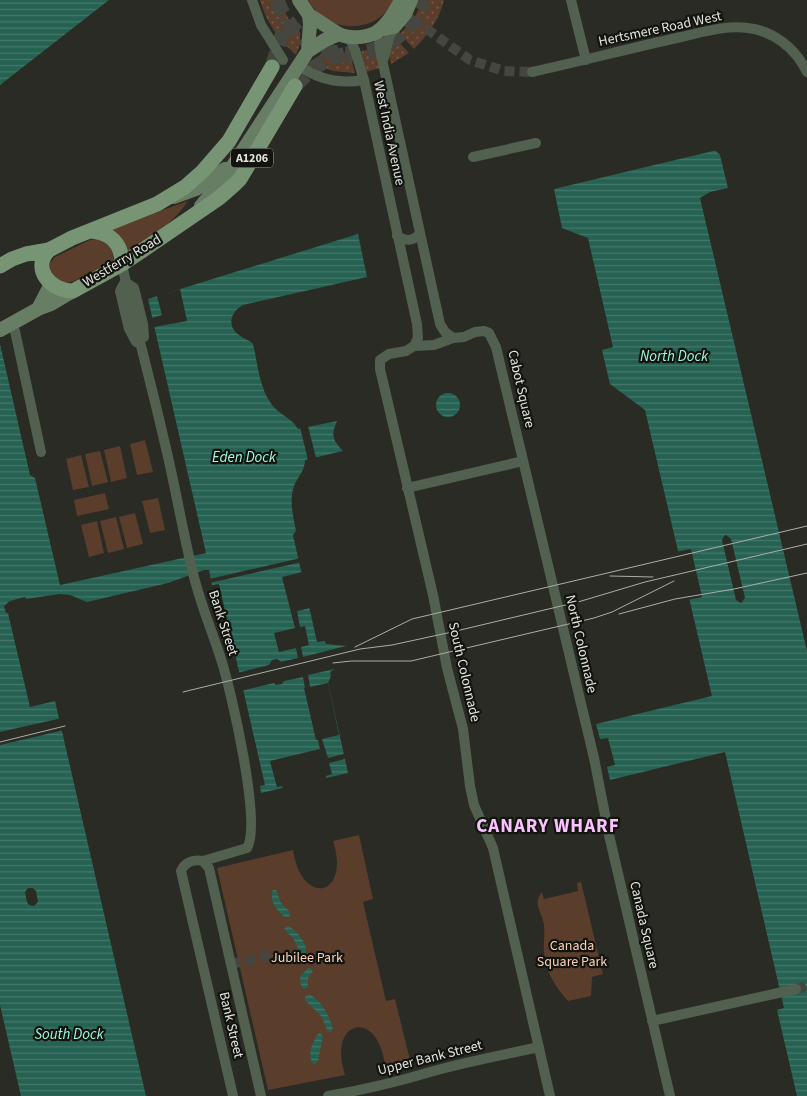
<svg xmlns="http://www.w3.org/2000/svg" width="807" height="1096" viewBox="0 0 807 1096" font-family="'Source Sans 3',sans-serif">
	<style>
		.grass { fill: url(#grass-dots) }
		.park { fill: #5a3d2b }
		.water { fill: url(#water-rules); fill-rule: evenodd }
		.pier { fill: #2a2b24 }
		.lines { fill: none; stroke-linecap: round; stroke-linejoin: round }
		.street-tunnel { stroke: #454640; stroke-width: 10; stroke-dasharray: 10 5; stroke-linecap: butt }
		.primary-tunnel { stroke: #454640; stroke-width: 15; stroke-dasharray: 15 8; stroke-linecap: butt }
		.street { stroke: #526050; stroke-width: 10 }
		.secondary { stroke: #677e65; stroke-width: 14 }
		.primary { stroke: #779575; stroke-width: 15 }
		.tram { stroke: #acada7; stroke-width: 1 }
		.labels { text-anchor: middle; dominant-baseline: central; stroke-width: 4.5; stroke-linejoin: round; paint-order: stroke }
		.shield { fill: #131410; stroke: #a3a4a0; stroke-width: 1 }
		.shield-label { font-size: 12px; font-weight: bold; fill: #e1e2dd }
		.street-label { font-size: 14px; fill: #e1e2dd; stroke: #131410 }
		.park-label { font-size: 14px; fill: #fad0b6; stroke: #131410 }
		.water-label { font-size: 15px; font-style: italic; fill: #9bf9dd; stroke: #131410 }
		.district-label { font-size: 19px; font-weight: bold; letter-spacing: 1px; fill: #f9c2fe; stroke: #131410 }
	</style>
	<defs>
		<pattern id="grass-dots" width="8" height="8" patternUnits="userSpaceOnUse" patternTransform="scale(1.25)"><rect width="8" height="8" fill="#5a3d2b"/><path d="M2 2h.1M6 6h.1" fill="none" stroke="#715949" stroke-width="1.8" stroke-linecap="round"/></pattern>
		<pattern id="water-rules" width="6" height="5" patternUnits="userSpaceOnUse" patternTransform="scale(1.25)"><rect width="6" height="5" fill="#266252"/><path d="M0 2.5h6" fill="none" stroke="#45786a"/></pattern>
	</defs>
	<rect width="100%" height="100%" fill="#2a2b24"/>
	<!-- grass -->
	<path class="grass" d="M260 0H280L288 18 300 32V44L296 55C278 39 266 22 260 0Z
		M423 0H444C439 20 428 35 414 49L400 34 415 17Z
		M395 38 409 53 391 64C389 55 387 45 395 38Z
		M376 48 380 68 366 72 361 51Z
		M331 50C351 52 350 54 355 73L333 71 313 64 320 55Z"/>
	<!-- park -->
	<path class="park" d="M308 0H395C390 7 386 13 379 18 355 34 322 26 308 0Z
		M188 201C172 225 151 237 127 253 126 240 119 233 107 230Z
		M96 239C108 241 113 249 114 260L74 281 61 285 49 271 50 263 55 257 90 240Z
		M145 440 153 472 137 475 130 444Z
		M120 446 127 478 111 482 104 450Z
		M100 451 108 482 92 486 85 454Z
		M81 455 89 487 73 490 66 459Z
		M105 493 109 509 77 516 74 500Z
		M158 498 165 530 150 533 142 501Z
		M135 513 143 544 127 548 119 517Z
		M116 517 124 549 108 553 100 521Z
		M97 521 104 553 89 557 81 525Z
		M359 835 373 899 363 902 386 1001 395 999 410 1060 385 1065C378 1008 327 1019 345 1075L268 1090 217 868 293 850C302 908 351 896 333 841Z
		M581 882 603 974 592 977 591 996 568 1001C556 988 545 971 544 952 543 943 545 934 544 925 542 912 532 903 542 892L544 899 578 891 577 883Z"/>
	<!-- water -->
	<path class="water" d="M0 0H109L0 85Z
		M713 151H716L720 155 728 188 710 192 700 198 807 651V1096H797L777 1010 784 1008 725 752 610 780 607 767 615 765 608 738 600 739 596 724 712 696 645 410 610 384 602 350 613 347 588 238 562 228 554 189Z
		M358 234 367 277 243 305C231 311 226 326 239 335 244 339 248 339 253 344 258 364 259 388 272 405 280 415 292 418 298 429L337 421C336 424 335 426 334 429 331 439 338 445 343 451L305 460C305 471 298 476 294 486 289 500 293 516 296 531L293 535 317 642 325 641 326 644 347 646 350 659 330 672 331 676 328 683 348 773 261 793 260 786 265 785 219 584 212 585 209 570H204L168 583 87 602 70 595 60 594 26 599 25 597 10 601 4 606 6 613H8L30 707 55 701 146 1096H21L0 1005V344L30 475 35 478 60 585 206 553 148 299ZM277 659 282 663V683L272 681 269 665Z
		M436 405a12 12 0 1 1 24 0a12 12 0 1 1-24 0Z
		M273 890H276L281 903 290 912 289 917H285C276 910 269 901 273 890Z
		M288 926C301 933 313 951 302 964L298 963C299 944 297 942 284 929Z
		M308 968H310L313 971 308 978V987L304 989 301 986 300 977Z
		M309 994C322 1001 329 1015 333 1029L331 1032H328L322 1017 305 1000V997Z
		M320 1033 323 1036 318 1061 315 1064H313C307 1055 312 1044 317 1035Z"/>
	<!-- pier -->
	<path class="pier" d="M180 289 187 321 154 327 152 318 162 315 157 296Z
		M308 426 316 458 308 460 300 427Z
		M726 535 731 539 745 598 741 603 736 600 722 540 724 536Z
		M691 549 702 597 687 600 675 552Z
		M301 558 299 560 302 562 209 583V579Z
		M302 572 310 608 297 611 300 627 305 626 309 645 301 647 303 657 350 645 353 659 352 661 343 667 308 675 310 687 328 683 339 735 322 739 328 758 344 754 345 759 329 763 332 774 326 776 327 781 284 791 282 786 277 787 270 761 320 749 318 740H316L304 688H305L303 677 284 681 282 684 276 685 274 683 241 691 237 673 269 665 272 660 277 659 281 662 298 658 296 648 279 652 274 633 295 628 282 577Z
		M62 718 64 730 0 745V732Z
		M28 888H33L36 891 38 902 34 906 29 905 27 902 25 892Z"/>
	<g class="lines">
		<!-- street-tunnel -->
		<path class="street-tunnel" d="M414 20 470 60 504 71 532 72
			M231 964 264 957 268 952
			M796 989 807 986"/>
		<!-- primary-tunnel -->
		<path class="primary-tunnel" d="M277 0C303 73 396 71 424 0
			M272 67 287 20
			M295 86 309 71 331 57 344 55"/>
		<!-- street -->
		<path class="street" d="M252 0 261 25 283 60
			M571 0 586 60
			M378 31 380 50 440 324 445 332 453 338
			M349 37 355 50 364 80 417 324 418 338 414 346
			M384 58 389 38 394 27
			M299 65C318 80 340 84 364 80
			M532 72C582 61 631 48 681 37 703 32 726 25 748 28 774 31 796 49 807 72
			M473 157 536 143
			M397 236C406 241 413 242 420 233
			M122 264C134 323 151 382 164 440 175 484 182 529 193 573 200 603 212 631 221 659 231 690 262 824 247 848L203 861C194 859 185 862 181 871L233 1096
			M125 282 120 291 129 329 136 342
			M125 282 134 288 143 324 144 337
			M15 331 41 452
			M407 488 523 461
			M203 861 209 868 261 1096
			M652 1021 796 989
			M328 1096C362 1090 397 1082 430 1072 465 1062 503 1055 539 1047
			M550 1096 493 848 474 805 470 786 463 729 447 668 433 595 380 369V360L389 354 406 351 414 346 434 345 453 338 464 337 475 332 484 331 489 333 496 347 594 758 609 835 670 1096"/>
		<!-- secondary -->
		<path class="secondary" d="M299 0 309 15 310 24 308 51
			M309 15C319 21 329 28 339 34 349 39 367 38 377 32 387 25 396 10 401 0
			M379 30 394 27 405 14 411 0
			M174 197 196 189 225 169
			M201 206 226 176 308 51 325 40 339 34
			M38 309 51 284
			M0 330 38 309 51 304 73 291"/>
		<!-- primary -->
		<path class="primary" d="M90 231C111 232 122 244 122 264
			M49 250C31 268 50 291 73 291L122 264 143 250 219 198 235 184 240 179 295 86
			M0 266 12 259 26 254 49 250 72 238 157 204 185 187 203 171 229 141 272 67"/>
		<!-- tram -->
		<path class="tram" d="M610 576 653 577
			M619 614 675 599 734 589 807 573
			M355 647 412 619 807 526
			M333 663 351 661H411L594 618 612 612 674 581
			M183 692 360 649 392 645 452 632 578 602 645 582 807 544
			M0 742 65 726"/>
	</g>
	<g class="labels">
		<!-- shield labels -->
		<rect class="shield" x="231" y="148.5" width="42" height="19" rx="4"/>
		<g class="shield-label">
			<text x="252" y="158">A1206</text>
		</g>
		<!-- street labels -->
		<g class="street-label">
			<text transform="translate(660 29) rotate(-12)">Hertsmere Road West</text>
			<text transform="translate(389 133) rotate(78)">West India Avenue</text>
			<text transform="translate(122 261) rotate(-31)">Westferry Road</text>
			<text transform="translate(521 389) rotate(77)">Cabot Square</text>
			<text transform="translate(223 623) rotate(72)">Bank Street</text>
			<text transform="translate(581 644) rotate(77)">North Colonnade</text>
			<text transform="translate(464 672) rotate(77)">South Colonnade</text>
			<text transform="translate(644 925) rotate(77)">Canada Square</text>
			<text transform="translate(231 1025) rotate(77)">Bank Street</text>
			<text transform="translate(430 1058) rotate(-14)">Upper Bank Street</text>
		</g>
		<!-- park labels -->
		<g class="park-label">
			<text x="572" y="946">Canada<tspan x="572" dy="16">Square Park</tspan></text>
			<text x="307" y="958">Jubilee Park</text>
		</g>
		<!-- water labels -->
		<g class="water-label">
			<text x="674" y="356">North Dock</text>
			<text x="244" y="457">Eden Dock</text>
			<text x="69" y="1034">South Dock</text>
		</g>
		<!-- district labels -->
		<g class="district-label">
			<text x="548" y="826">CANARY WHARF</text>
		</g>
	</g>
</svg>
